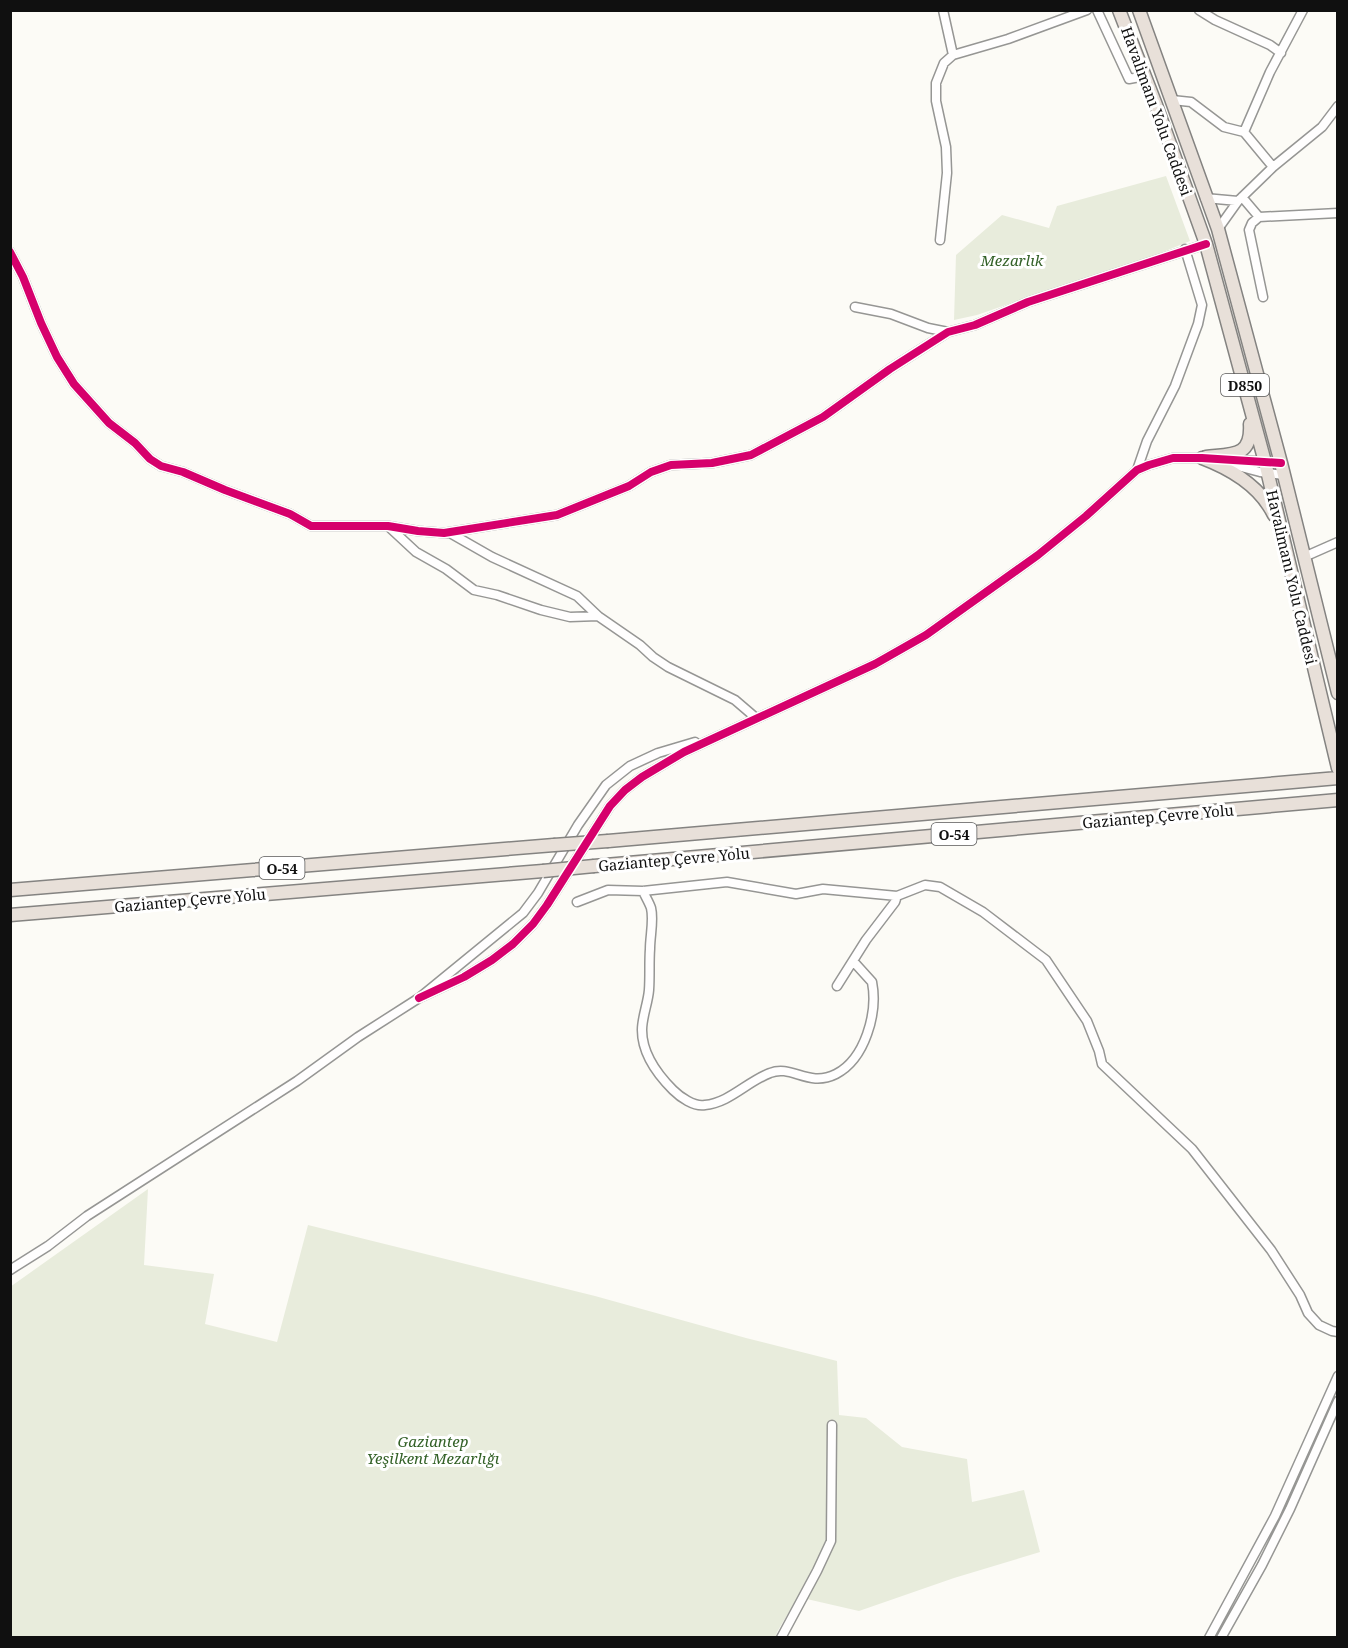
<svg xmlns="http://www.w3.org/2000/svg" width="1348" height="1648" viewBox="0 0 1348 1648" font-family="'Noto Serif',serif">
	<style>
		.cemetery { fill: #e8ecdc }
		.lines { fill: none; stroke-linecap: round; stroke-linejoin: round }
		.minor-casing { stroke: #969694; stroke-width: 11 }
		.highway-casing { stroke: #848381; stroke-width: 15 }
		.minor { stroke: #fffefe; stroke-width: 8 }
		.highway { stroke: #e8e0d9; stroke-width: 12 }
		.highway-bridge-casing { stroke: #848381; stroke-width: 15; stroke-linecap: butt }
		.highway-bridge { stroke: #e8e0d9; stroke-width: 12 }
		.cycleway-casing { stroke: #fff; stroke-width: 11 }
		.cycleway { stroke: #d6006c; stroke-width: 8 }
		.labels { text-anchor: middle; dominant-baseline: central; stroke-width: 6; stroke-linejoin: round; paint-order: stroke }
		.shield { fill: #fff; stroke: #585858; stroke-width: 1.5 }
		.shield-label { font-size: 14px; font-weight: bold; fill: #101010 }
		.street-label { font-size: 15px; fill: #101010; stroke: #fff }
		.park-label { font-size: 15px; font-style: italic; fill: #336127; stroke: #fff }
	</style>
	<rect width="100%" height="100%" fill="#fcfbf6"/>
	<!-- cemetery -->
	<path class="cemetery" d="M1166 176 1190 241 1119 270 1046 291 977 315 954 320 956 255 1002 215 1049 228 1057 206Z
		M148 1189 144 1265 214 1274 205 1324 277 1342 308 1225 595 1296 746 1338 837 1361 839 1415 866 1418 902 1447 967 1459 972 1502 1024 1490 1040 1552 954 1578 859 1611 798 1597 777 1632 776 1637H11L10 1287Z"/>
	<g class="lines">
		<defs>
			<path id="minor" d="M943 10 953 55
				M1097 10 1129 79 1145 76
				M1199 10 1215 20 1270 45 1281 53
				M1172 100 1191 102 1224 127 1244 132 1273 167
				M1244 132 1270 72 1303 10
				M1242 197 1259 217 1338 213
				M1205 198 1238 201
				M1259 217 1252 223 1249 230 1263 297
				M1218 229 1238 201 1273 167 1322 127 1338 106
				M940 240 947 173 946 147 936 101V83L944 63 953 55 1008 39 1087 10
				M10 252 23 277 41 323 57 357 74 384 109 423 135 443 150 459 161 466 183 472 225 490 290 514 311 526H388L418 531 444 533 557 515 629 486 651 472 671 465 712 463 751 455 823 417 890 369 948 332 975 325 1028 302 1206 244
				M855 307 891 314 928 328 948 332
				M1224 459 1281 463
				M1226 463 1260 472 1283 475
				M1137 470 1147 441 1175 386 1198 324 1202 305 1185 249
				M388 526 416 552 446 569 474 590 497 595 541 610 570 617 598 616
				M450 533 492 557 577 596 598 616 640 645 653 657 668 667 735 700 756 718
				M1304 557 1338 542
				M643 891C645 896 649 902 651 908 654 920 650 936 650 949 649 962 650 976 649 990 648 1003 642 1017 642 1030 642 1053 658 1075 673 1090 680 1097 694 1107 705 1105 729 1103 748 1081 770 1073 792 1064 808 1088 836 1074 865 1059 878 1013 872 982L853 961
				M577 902 608 890 643 891 727 882 796 894 823 889 897 896 925 885 940 887 983 912 1046 960 1087 1021 1099 1051 1102 1064 1192 1149 1271 1250 1300 1295 1308 1313 1319 1325 1332 1331 1338 1332
				M837 986 866 940 895 902 897 896
				M419 998 464 977 492 960 513 944 533 924 547 905 610 806 625 790 642 777 684 752 875 664 926 635 1038 555 1086 516 1137 470 1149 465 1173 458H1205
				M10 1270 48 1246 87 1216 297 1081 358 1037 419 998 523 913 538 893 578 825 606 785 630 766 658 753 695 742
				M781 1638 817 1571 831 1541 832 1425
				M1209 1638 1275 1516 1338 1376
				M1221 1638 1262 1565 1290 1509 1338 1401"/>
			<path id="highway" d="M1119 10 1156 105 1206 244 1265 462 1338 768
				M1139 10 1218 229 1281 463 1338 693
				M1206 457C1233 454 1252 457 1250 424
				M1202 458C1231 469 1260 486 1274 515
				M608 841 1338 778
				M594 866 1338 800
				M10 890 554 845
				M10 915 543 871"/>
		</defs>
		<!-- minor casing -->
		<use href="#minor" class="minor-casing"/>
		<!-- highway casing -->
		<use href="#highway" class="highway-casing"/>
		<!-- minor -->
		<use href="#minor" class="minor"/>
		<!-- highway -->
		<use href="#highway" class="highway"/>
		<defs>
			<path id="highway-bridge" d="M554 845 608 841
				M543 871 594 866"/>
		</defs>
		<!-- highway-bridge casing -->
		<use href="#highway-bridge" class="highway-bridge-casing"/>
		<!-- highway-bridge -->
		<use href="#highway-bridge" class="highway-bridge"/>
		<defs>
			<path id="cycleway" d="M10 252 23 277 41 323 57 357 74 384 109 423 135 443 150 459 161 466 183 472 225 490 290 514 311 526H388L418 531 444 533 557 515 629 486 651 472 671 465 712 463 751 455 823 417 890 369 948 332 975 325 1028 302 1206 244
				M419 998 464 977 492 960 513 944 533 924 547 905 610 806 625 790 642 777 684 752 875 664 926 635 1038 555 1086 516 1137 470 1149 465 1173 458H1202L1281 463"/>
		</defs>
		<!-- cycleway casing -->
		<use href="#cycleway" class="cycleway-casing"/>
		<!-- cycleway -->
		<use href="#cycleway" class="cycleway"/>
	</g>
	<g class="labels">
		<!-- shield labels -->
		<g class="shield">
			<rect x="1221" y="374" width="48" height="22" rx="4.5"/>
			<rect x="931.5" y="823" width="45" height="22" rx="4.5"/>
			<rect x="259.5" y="857" width="45" height="22" rx="4.5"/>
		</g>
		<g class="shield-label">
			<text x="1245" y="385">D850</text>
			<text x="954" y="834">O-54</text>
			<text x="282" y="868">O-54</text>
		</g>
		<!-- street labels -->
		<g class="street-label">
			<text transform="translate(1157 111) rotate(70)">Havalimanı Yolu Caddesi</text>
			<text transform="translate(1292 577) rotate(77)">Havalimanı Yolu Caddesi</text>
			<text transform="translate(1158 816) rotate(-5)">Gaziantep Çevre Yolu</text>
			<text transform="translate(674 859) rotate(-5)">Gaziantep Çevre Yolu</text>
			<text transform="translate(190 900) rotate(-5)">Gaziantep Çevre Yolu</text>
		</g>
		<!-- park labels -->
		<g class="park-label">
			<text x="1012" y="260">Mezarlık</text>
			<text x="433" y="1441">Gaziantep<tspan x="433" dy="17">Yeşilkent Mezarlığı</tspan></text>
		</g>
	</g>
	<!-- border -->
	<rect width="1348" height="1648" fill="none" stroke="#101010" stroke-width="24"/>
</svg>
